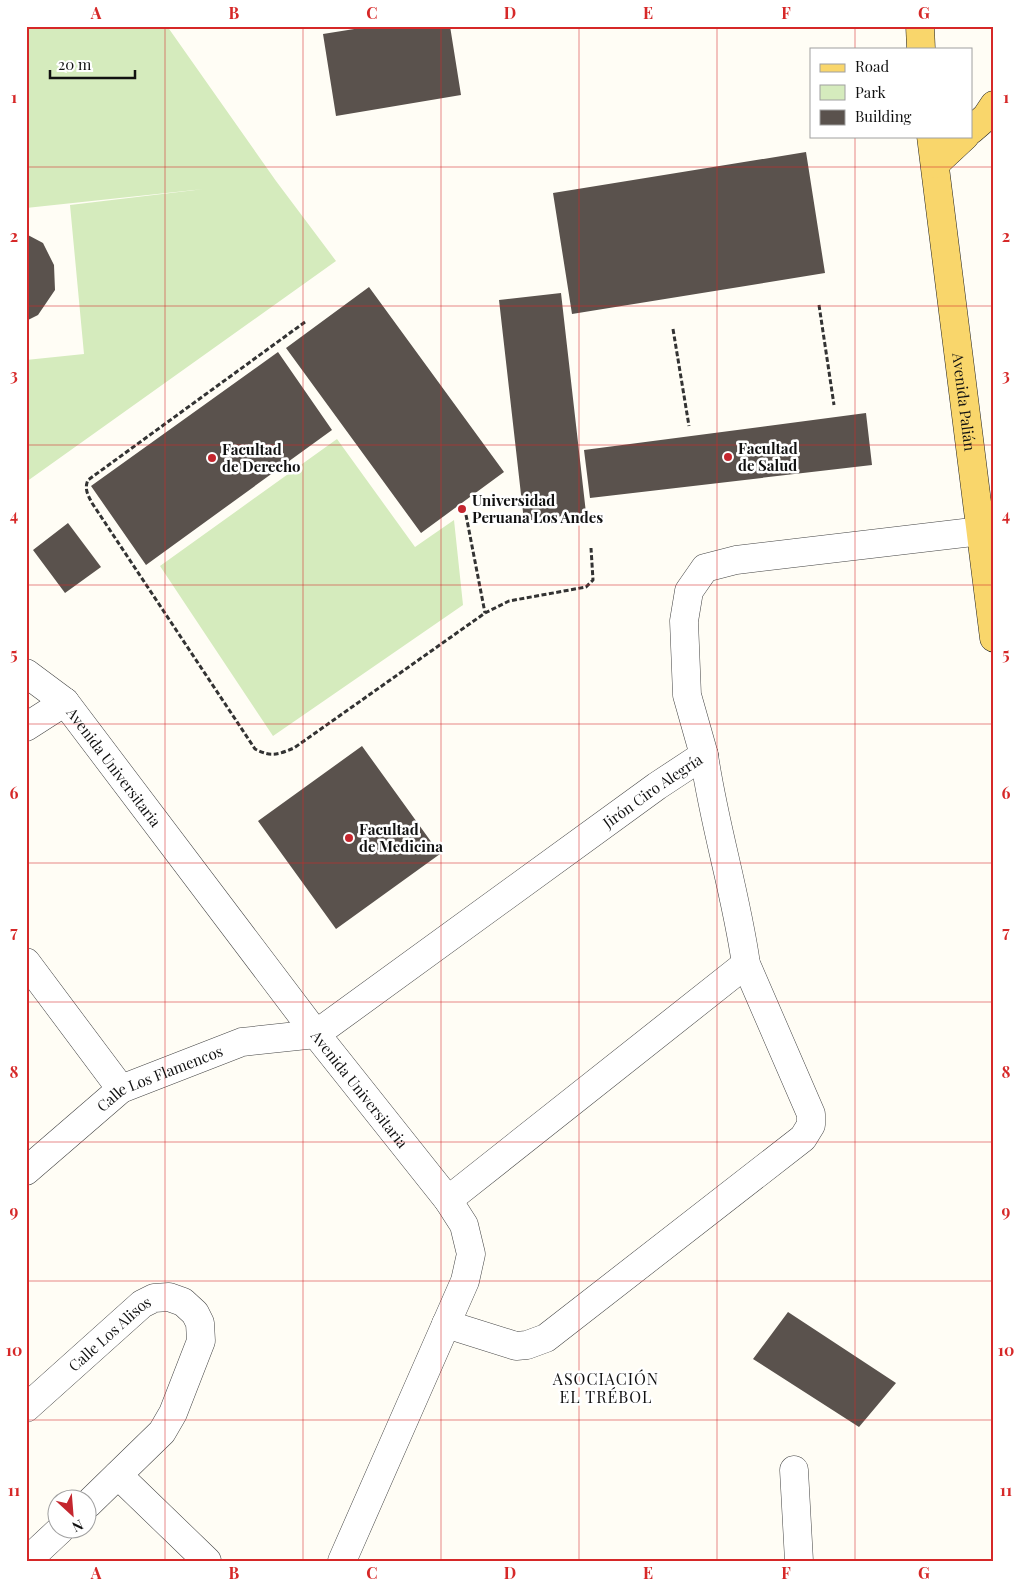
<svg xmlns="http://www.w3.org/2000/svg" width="1020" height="1587" viewBox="0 0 1020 1587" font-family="'Playfair Display',serif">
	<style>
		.green { fill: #d5ebbd }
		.building { fill: #5a524d }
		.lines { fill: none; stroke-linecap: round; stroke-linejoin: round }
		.minor-casing { stroke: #444; stroke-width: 29 }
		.major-casing { stroke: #222; stroke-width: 29 }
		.path { stroke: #333; stroke-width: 3; stroke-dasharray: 5 2.5; stroke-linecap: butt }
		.minor { stroke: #fff; stroke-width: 28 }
		.major { stroke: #f9d66b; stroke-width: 28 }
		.grid { fill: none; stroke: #d62828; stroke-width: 1; stroke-opacity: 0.55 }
		.poi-dot { fill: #c4262e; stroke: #fff; stroke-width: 2 }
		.labels { text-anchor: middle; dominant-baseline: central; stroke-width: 5; stroke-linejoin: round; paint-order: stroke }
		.street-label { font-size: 15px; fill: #111; stroke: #fff }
		.poi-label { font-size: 15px; font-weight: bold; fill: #111; stroke: #fff; text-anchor: start }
		.neighbourhood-label { font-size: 16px; letter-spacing: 1px; fill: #111; stroke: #fff }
		.neatline { fill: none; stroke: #d62828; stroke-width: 2 }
		.grid-label { font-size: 16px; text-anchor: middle; font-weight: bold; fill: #d62828 }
	</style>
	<rect width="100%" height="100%" fill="#fffdf5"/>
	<!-- green -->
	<path class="green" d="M26 26H167L276 181 336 261 26 482V360L84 354 70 205 204 189 26 208Z
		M337 439 415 547 454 520 463 605 273 736 160 566Z"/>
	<!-- building -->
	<path class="building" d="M373 26H450L461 95 336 116 323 34Z
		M806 152 825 273 572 314 553 193Z
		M26 234 43 243 54 265 55 290 38 315 26 321Z
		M369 287 504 472 421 533 286 348Z
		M561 293 586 513 524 521 499 300Z
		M278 352 332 430 146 565 91 486Z
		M866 413 872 465 590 498 584 450Z
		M68 523 101 567 65 593 33 550Z
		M362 746 440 854 336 929 258 821Z
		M788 1312 896 1383 859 1427 753 1359Z"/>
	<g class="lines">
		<defs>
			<g id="minor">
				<path id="s1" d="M26 673 65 702 316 1034 448 1200 464 1225 471 1254 465 1281 342 1561"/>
				<path d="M26 727 65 702"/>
				<path d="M26 962 121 1089"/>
				<path id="s2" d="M26 1171 121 1089 242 1042 316 1034 657 786 704 755 687 695 684 621 689 591 705 568 736 560 981 531"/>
				<path d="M448 1200 746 964"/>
				<path d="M446 1324 516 1346 527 1345 546 1338 803 1138 811 1125V1114L746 964C736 893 714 825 704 755"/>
				<path id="s3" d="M26 1408 142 1304 154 1298 169 1297 183 1302 195 1313 200 1323 201 1341 173 1413 162 1432 88 1504"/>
				<path d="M794 1470 799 1561"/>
				<path d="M118 1475 207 1561"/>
				<path d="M26 1559 30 1558 60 1530"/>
			</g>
			<g id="major">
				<path d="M920 26 921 49"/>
				<path d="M971 130 986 117 994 105"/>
				<path id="s4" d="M931 136 994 638"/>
				<path d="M935 164 965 136"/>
			</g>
		</defs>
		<!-- minor casing -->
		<use href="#minor" class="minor-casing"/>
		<!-- major casing -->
		<use href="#major" class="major-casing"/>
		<!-- path -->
		<path class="path" d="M819 305 834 405
			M305 322 88 480C84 489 88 495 92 503L255 749C271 757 277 755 294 748L485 613 509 601 586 587 593 580 591 548
			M673 329 689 426
			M466 515 485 613"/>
		<!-- minor -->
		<use href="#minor" class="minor"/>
		<!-- major -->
		<use href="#major" class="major"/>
	</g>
	<!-- grid -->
	<path class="grid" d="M165 26V1561M303 26V1561M441 26V1561M579 26V1561M717 26V1561M855 26V49M855 136V1561M26 167H994M26 306H994M26 445H994M26 585H994M26 724H994M26 863H994M26 1002H994M26 1142H994M26 1281H994M26 1420H994"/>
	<!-- markers -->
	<g class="poi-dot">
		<circle cx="728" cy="457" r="5"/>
		<circle cx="212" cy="458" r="5"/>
		<circle cx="462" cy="509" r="5"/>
		<circle cx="349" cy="838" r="5"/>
	</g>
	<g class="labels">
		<!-- street labels -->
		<g class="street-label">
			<text stroke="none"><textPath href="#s4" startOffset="268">Avenida Palián</textPath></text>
			<text stroke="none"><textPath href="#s1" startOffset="130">Avenida Universitaria</textPath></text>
			<text stroke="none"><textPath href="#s2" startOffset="745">Jirón Ciro Alegría</textPath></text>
			<text stroke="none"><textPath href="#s2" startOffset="165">Calle Los Flamencos</textPath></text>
			<text stroke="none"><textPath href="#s1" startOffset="535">Avenida Universitaria</textPath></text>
			<text stroke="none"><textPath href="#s3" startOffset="112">Calle Los Alisos</textPath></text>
		</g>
		<!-- poi labels -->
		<g class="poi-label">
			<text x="738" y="448">Facultad<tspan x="738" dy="17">de Salud</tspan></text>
			<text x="222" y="449">Facultad<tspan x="222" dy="17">de Derecho</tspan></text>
			<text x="472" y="500">Universidad<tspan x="472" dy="17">Peruana Los Andes</tspan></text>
			<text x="359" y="829">Facultad<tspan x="359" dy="17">de Medicina</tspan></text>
		</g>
		<!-- neighbourhood labels -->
		<g class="neighbourhood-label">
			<text x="606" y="1378">ASOCIACIÓN<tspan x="606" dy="18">EL TRÉBOL</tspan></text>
		</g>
	</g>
	<!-- border -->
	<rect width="1020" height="1587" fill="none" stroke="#ffffff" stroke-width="55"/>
	<!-- legend -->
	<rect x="810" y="48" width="162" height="90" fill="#ffffff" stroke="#a0a0a0"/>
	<rect x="820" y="64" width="25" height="8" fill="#f9d66b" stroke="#a0a0a0"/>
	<text x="855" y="72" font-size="15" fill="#111111">Road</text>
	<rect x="820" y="85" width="25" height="15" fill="#d5ebbd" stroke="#a0a0a0"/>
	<text x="855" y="98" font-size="15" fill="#111111">Park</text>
	<rect x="820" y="110" width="25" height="15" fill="#5a524d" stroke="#a0a0a0"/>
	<text x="855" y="122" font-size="15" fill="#111111">Building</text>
	<!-- north arrow -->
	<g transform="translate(72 1514) rotate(154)"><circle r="24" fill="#ffffff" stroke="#a0a0a0"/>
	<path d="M0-4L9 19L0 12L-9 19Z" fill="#c4262e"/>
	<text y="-8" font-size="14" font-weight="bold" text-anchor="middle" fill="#111111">N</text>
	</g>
	<!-- scale -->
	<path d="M50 70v8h85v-8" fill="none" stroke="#111111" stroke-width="2.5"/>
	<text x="58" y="70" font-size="15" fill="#111111" stroke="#ffffff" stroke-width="4" paint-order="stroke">20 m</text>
	<rect x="28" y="28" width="964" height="1532" class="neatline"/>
	<g class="grid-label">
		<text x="96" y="19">A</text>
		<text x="234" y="19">B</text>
		<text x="372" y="19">C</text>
		<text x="510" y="19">D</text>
		<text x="648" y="19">E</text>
		<text x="786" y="19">F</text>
		<text x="924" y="19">G</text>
		<text x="14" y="103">1</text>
		<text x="1006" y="103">1</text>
		<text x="14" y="242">2</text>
		<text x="1006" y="242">2</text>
		<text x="14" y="381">3</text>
		<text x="1006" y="381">3</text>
		<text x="14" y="521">4</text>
		<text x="1006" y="521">4</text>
		<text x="14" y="660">5</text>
		<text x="1006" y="660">5</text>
		<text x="14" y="799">6</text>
		<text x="1006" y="799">6</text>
		<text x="14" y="938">7</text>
		<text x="1006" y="938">7</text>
		<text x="14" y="1078">8</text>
		<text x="1006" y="1078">8</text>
		<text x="14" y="1217">9</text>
		<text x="1006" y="1217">9</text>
		<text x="14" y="1356">10</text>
		<text x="1006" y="1356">10</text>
		<text x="14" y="1496">11</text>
		<text x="1006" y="1496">11</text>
		<text x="96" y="1579">A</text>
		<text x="234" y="1579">B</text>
		<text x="372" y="1579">C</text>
		<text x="510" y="1579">D</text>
		<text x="648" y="1579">E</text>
		<text x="786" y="1579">F</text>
		<text x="924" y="1579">G</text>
	</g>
</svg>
